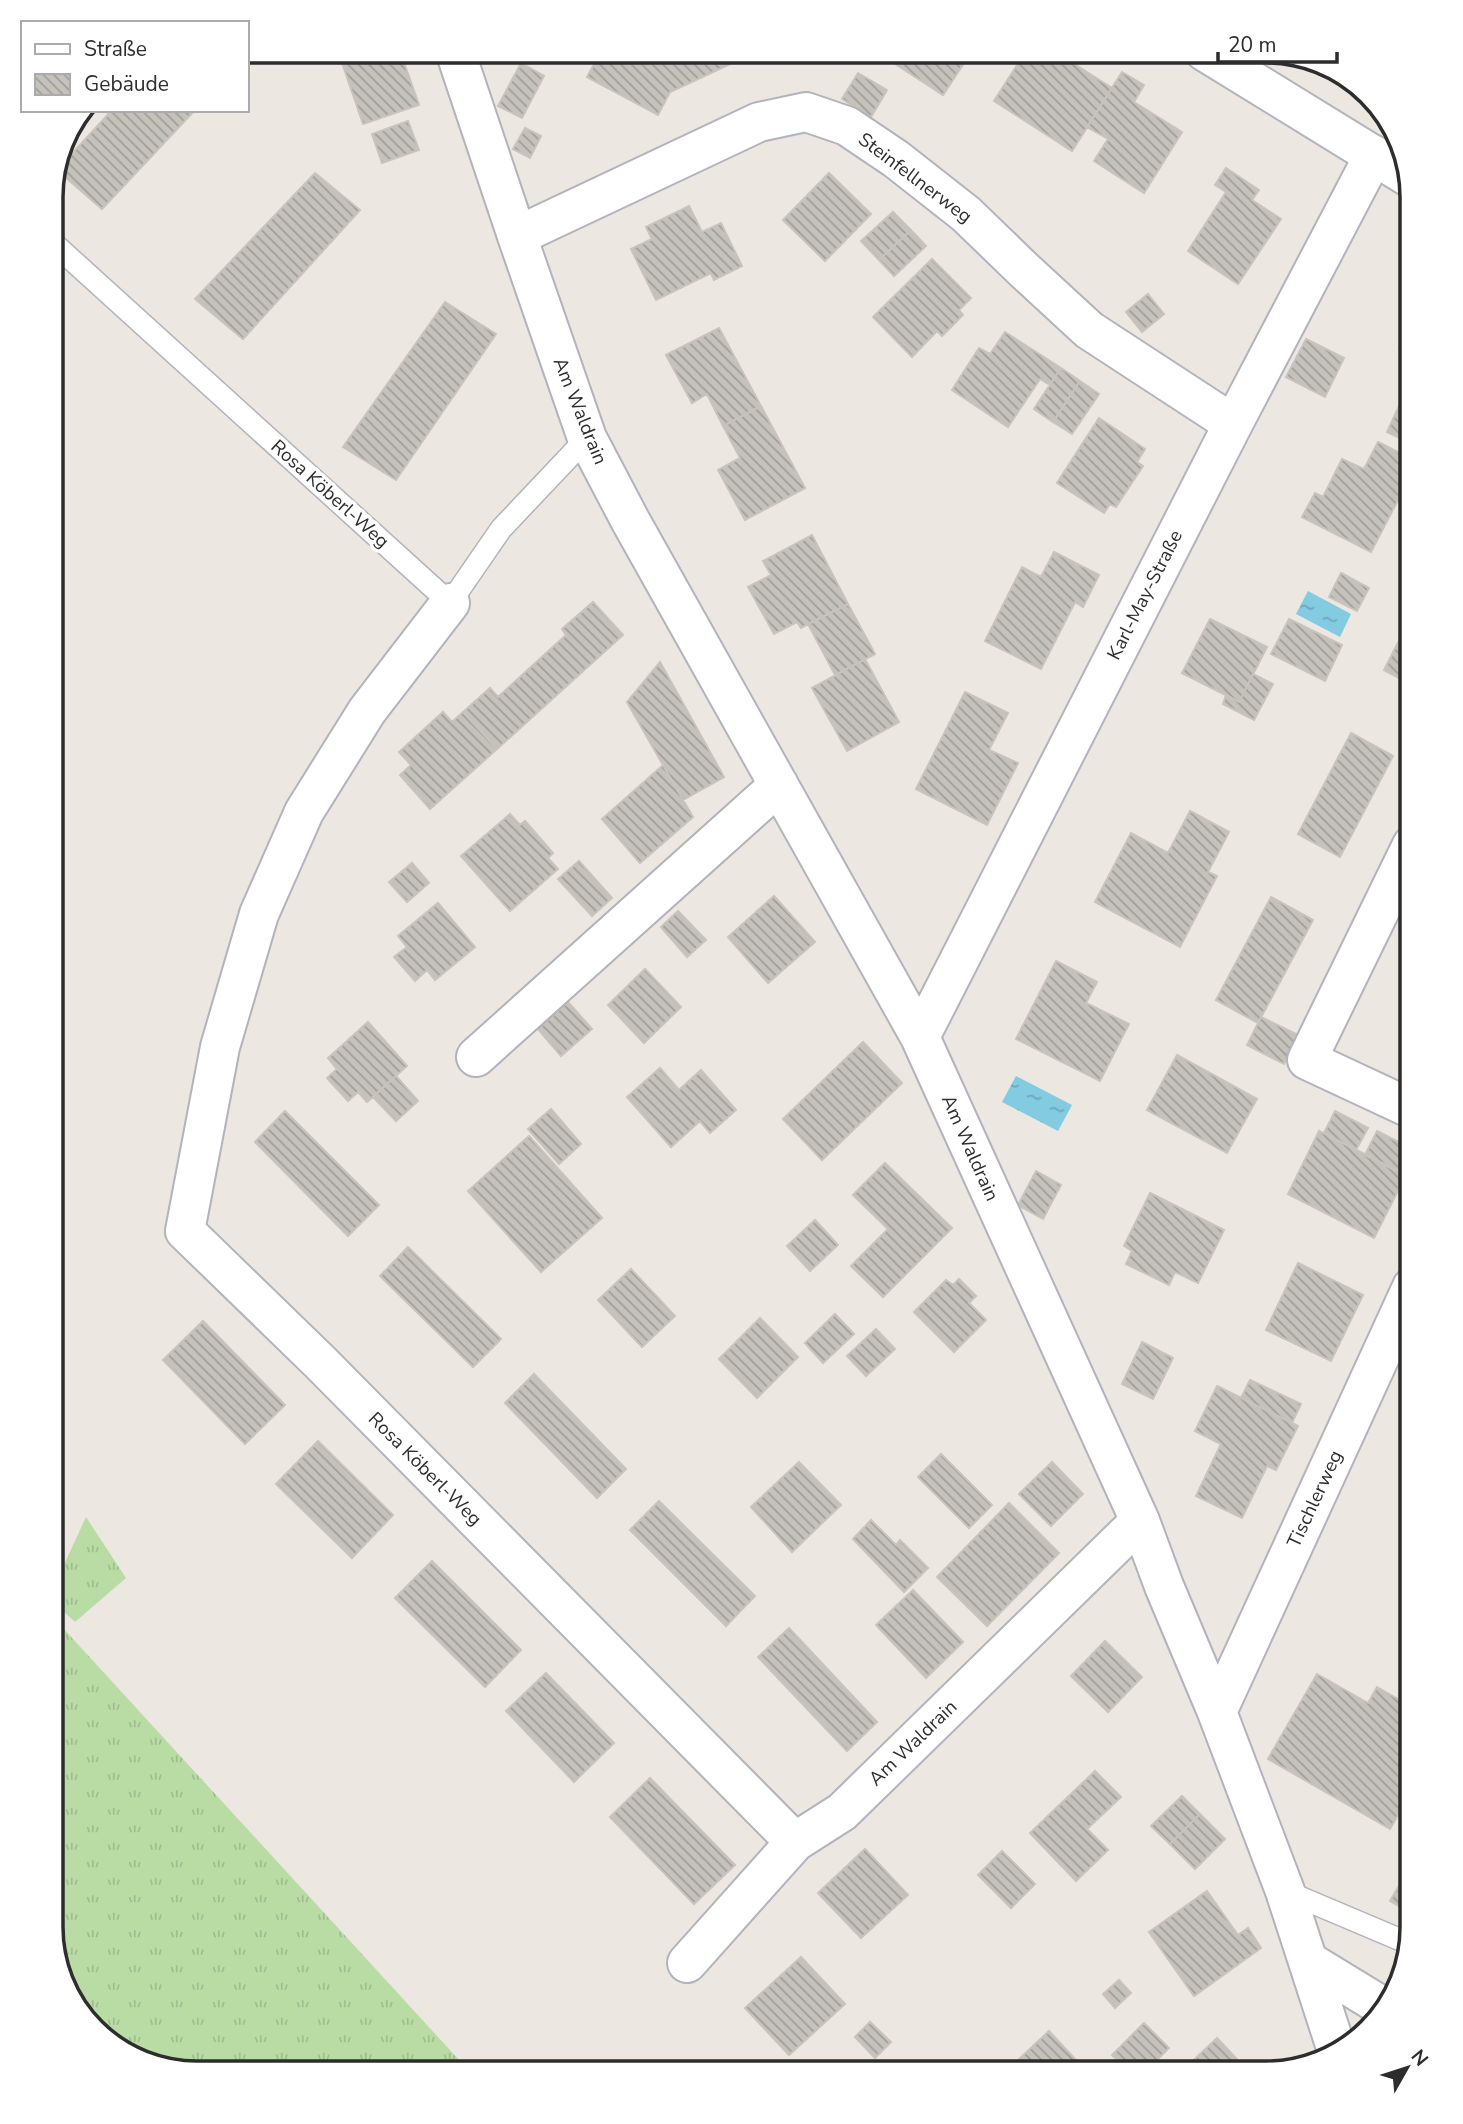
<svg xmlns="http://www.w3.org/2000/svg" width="1463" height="2124" viewBox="0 0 1463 2124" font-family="'Nunito Sans',sans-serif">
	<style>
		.grass { fill: url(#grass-tufts) }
		.water { fill: url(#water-ripples) }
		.building { fill: url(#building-back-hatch); stroke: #c8c3bb; stroke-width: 2 }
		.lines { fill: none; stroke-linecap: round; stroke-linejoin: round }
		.lane-casing { stroke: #b2b3bb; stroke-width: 24 }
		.street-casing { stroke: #b2b3bb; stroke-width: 42 }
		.secondary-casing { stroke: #b2b3bb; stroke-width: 42 }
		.lane { stroke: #fff; stroke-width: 21 }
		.street { stroke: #fff; stroke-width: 38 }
		.secondary { stroke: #fff; stroke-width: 38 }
		.labels { text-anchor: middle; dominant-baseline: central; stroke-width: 7; stroke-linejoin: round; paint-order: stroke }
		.street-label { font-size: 19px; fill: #2d2d2d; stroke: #fff }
		.rim { fill: none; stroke: #2d2d2d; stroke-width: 3.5 }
	</style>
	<defs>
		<pattern id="grass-tufts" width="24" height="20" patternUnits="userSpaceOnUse" patternTransform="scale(1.75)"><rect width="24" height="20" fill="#b9dca5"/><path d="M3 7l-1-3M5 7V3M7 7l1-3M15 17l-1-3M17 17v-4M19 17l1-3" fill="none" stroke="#9fbd8e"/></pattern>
		<pattern id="water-ripples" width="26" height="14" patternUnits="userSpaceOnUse" patternTransform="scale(1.75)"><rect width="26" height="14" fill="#82cbe1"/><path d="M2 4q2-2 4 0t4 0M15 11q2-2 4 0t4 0" fill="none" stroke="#6ba5b7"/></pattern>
		<pattern id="building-back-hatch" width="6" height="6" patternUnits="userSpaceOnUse" patternTransform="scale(1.75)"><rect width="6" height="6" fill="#c5c2bc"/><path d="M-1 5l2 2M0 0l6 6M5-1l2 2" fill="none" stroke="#a09e99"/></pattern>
	</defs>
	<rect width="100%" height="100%" fill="#ece7e1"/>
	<!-- grass -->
	<path class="grass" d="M86 1517 126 1578 75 1622 51 1600V1593Z
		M51 1615 471 2073H188L123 2053 70 2000 51 1927Z"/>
	<!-- water -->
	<path class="water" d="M1308 591 1351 614 1340 637 1296 614Z
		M1016 1076 1072 1105 1058 1131 1002 1102Z"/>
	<!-- building -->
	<path class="building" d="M338 51H400L419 105 363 124Z
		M601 51H737L741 59 670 92 658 115 587 77Z
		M886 51H972L943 95 883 56Z
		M1026 51H1054L1112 88 1072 151 994 101Z
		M521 63 544 76 522 118 498 106Z
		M1122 72 1144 85 1134 102 1182 132 1144 193 1094 161 1108 139 1087 127Z
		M858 73 887 90 871 117 842 99Z
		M112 110H195L102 209 57 170Z
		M408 121 419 150 382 163 372 134Z
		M525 128 541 136 530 158 513 149Z
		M1226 168 1259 190 1252 200 1281 219 1238 284 1188 251 1226 192 1215 185Z
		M315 173 360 210 243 339 195 299Z
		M829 173 871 214 825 261 783 220Z
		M689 206 702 232 721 223 742 266 714 280 711 273 656 300 631 249 652 239 646 227Z
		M893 212 911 230 879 260 861 241Z
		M911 230 926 246 894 276 879 260Z
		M932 259 971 298 959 310 963 315 942 336 937 331 912 357 873 317Z
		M1148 294 1164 314 1142 332 1126 312Z
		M445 302 496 334 396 480 343 447Z
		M1412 323V356L1399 349Z
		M719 328 761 406 723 426 707 394 692 403 666 355Z
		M1005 332 1061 368 1050 385 1040 379 1008 427 952 390 979 348 990 354Z
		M1306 339 1344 358 1325 397 1286 377Z
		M1061 368 1080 381 1053 422 1034 409Z
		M1080 381 1099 394 1072 434 1053 422Z
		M1405 393 1412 397V444L1387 432Z
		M761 406 805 488 745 520 718 470 740 458 723 426Z
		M1099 418 1145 449 1137 462 1143 466 1116 507 1110 504 1104 513 1057 483Z
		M1378 442 1412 459V505L1411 507 1398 500 1371 552 1302 517 1315 493 1323 497 1342 459 1364 469Z
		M812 535 848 604 801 628 797 622 774 634 748 587 771 575 763 561Z
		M1054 552 1099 575 1083 607 1075 602 1041 669 985 641 1022 567 1041 577Z
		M1341 573 1369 588 1357 611 1329 597Z
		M593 602 623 635 497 749 463 712 490 688 498 697 566 635 562 629Z
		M848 604 875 654 835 675 808 624Z
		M1412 615V685L1384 670Z
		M1210 619 1267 647 1239 702 1182 673Z
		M1289 619 1342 645 1325 681 1271 654Z
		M865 659 899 722 847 751 812 688Z
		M660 662 724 777 683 800 627 702Z
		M1253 674 1273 684 1254 720 1223 704 1226 695 1239 702Z
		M965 692 1008 713 989 750 1018 763 987 825 916 789Z
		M443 712 452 722 463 712 497 749 430 809 400 775 411 765 399 752Z
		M1351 733 1393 756 1340 857 1298 834Z
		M663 765 693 817 640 863 602 819Z
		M1190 811 1229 832 1208 872 1217 876 1180 947 1095 902 1131 833 1168 853Z
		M510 814 520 825 525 821 553 853 548 858 558 869 510 911 461 856Z
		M579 861 612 898 592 916 558 879Z
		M412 863 429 883 407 902 389 882Z
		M774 896 815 942 768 983 728 937Z
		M1271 897 1313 920 1258 1023 1216 1000Z
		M438 903 475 947 435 980 427 970 415 981 394 957 407 947 398 936Z
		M678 911 706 940 687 957 661 927Z
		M1056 961 1097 982 1086 1003 1129 1024 1100 1081 1016 1039Z
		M645 969 681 1007 644 1043 608 1005Z
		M568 1002 592 1029 561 1056 538 1029Z
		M1261 1017 1298 1035 1284 1064 1247 1045Z
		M368 1022 407 1066 367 1102 358 1092 348 1101 327 1078 337 1069 328 1058Z
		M1412 1033V1059L1402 1054Z
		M863 1042 902 1083 822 1160 783 1119Z
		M1177 1055 1257 1099 1227 1153 1147 1110Z
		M660 1068 679 1090 701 1070 736 1110 710 1133 700 1121 671 1147 627 1097Z
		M396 1076 418 1101 396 1121 373 1097Z
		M551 1109 581 1144 559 1164 528 1129Z
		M285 1111 379 1205 348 1236 255 1142Z
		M1335 1111 1368 1128 1356 1150 1324 1133Z
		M1319 1131 1406 1175 1374 1238 1288 1194Z
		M1377 1131 1412 1149 1400 1173 1365 1155Z
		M529 1136 602 1218 541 1272 468 1191Z
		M885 1163 952 1228 883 1297 851 1266 888 1229 853 1195Z
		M1036 1171 1061 1185 1043 1219 1018 1205Z
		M1150 1193 1224 1230 1198 1283 1175 1272 1169 1285 1126 1264 1132 1251 1124 1246Z
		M815 1220 838 1245 810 1271 787 1246Z
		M408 1247 501 1339 473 1367 380 1276Z
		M1298 1263 1363 1295 1331 1361 1266 1330Z
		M631 1269 675 1316 642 1347 598 1300Z
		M959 1279 976 1296 969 1303 986 1320 954 1352 914 1312 946 1280 953 1285Z
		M835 1314 854 1334 823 1363 805 1343Z
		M760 1318 798 1357 757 1398 719 1359Z
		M203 1321 285 1405 245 1444 163 1360Z
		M876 1329 895 1349 866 1376 847 1356Z
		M1142 1342 1173 1358 1153 1399 1122 1384Z
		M534 1374 626 1469 597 1498 505 1403Z
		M1250 1380 1301 1404 1292 1423 1241 1398Z
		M1217 1386 1298 1426 1276 1470 1267 1466 1242 1518 1196 1496 1221 1444 1195 1431Z
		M318 1441 393 1515 352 1558 276 1484Z
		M941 1454 992 1505 969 1528 918 1477Z
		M799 1462 841 1505 792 1552 751 1507Z
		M1052 1462 1083 1494 1051 1526 1019 1494Z
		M659 1501 755 1596 726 1626 630 1530Z
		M1009 1503 1059 1553 987 1626 937 1577Z
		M871 1520 896 1545 900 1540 928 1568 904 1592 853 1539Z
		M432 1561 521 1650 485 1687 395 1598Z
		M913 1590 963 1642 926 1678 876 1625Z
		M789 1628 877 1722 847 1751 758 1657Z
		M1105 1641 1142 1677 1108 1712 1071 1676Z
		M546 1673 614 1743 574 1782 506 1711Z
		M1317 1674 1368 1703 1377 1687 1412 1707V1791L1390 1829 1268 1759Z
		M1095 1771 1121 1797 1087 1829 1108 1850 1076 1881 1030 1833Z
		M650 1778 735 1865 694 1904 610 1817Z
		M1182 1796 1200 1814 1170 1844 1151 1826Z
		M1200 1814 1225 1839 1195 1869 1170 1844Z
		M865 1849 908 1895 861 1938 818 1893Z
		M1002 1851 1035 1884 1011 1908 978 1875Z
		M1412 1864V1914L1390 1901Z
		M1207 1891 1238 1935 1248 1928 1261 1948 1194 1996 1149 1932Z
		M801 1957 845 2004 789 2055 745 2008Z
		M1119 1980 1131 1993 1115 2008 1103 1994Z
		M870 2022 891 2042 875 2058 855 2037Z
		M1144 2023 1169 2048 1144 2073H1130L1112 2055Z
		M1049 2031 1088 2073H1004Z
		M1217 2038 1250 2073H1182L1181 2072Z"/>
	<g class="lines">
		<defs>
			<path id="lane" d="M51 241 450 603 501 529 587 438
				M1285 1891 1408 1943"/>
			<path id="street" d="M455 51 517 236 587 438 630 520 920 1037 1140 1521 1164 1586 1217 1712 1285 1891 1338 2054
				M517 236 759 122 806 112 847 126 896 159 966 214 1025 271 1089 330 1233 424
				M450 603 367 711 304 812 259 914 220 1047 185 1231 320 1362 795 1842
				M920 1037 1233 424 1374 155
				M476 1057 779 785
				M1412 1109 1307 1060 1412 845
				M1217 1712 1412 1287
				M1308 1961 1385 2008
				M687 1963 795 1842 842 1812 1140 1521"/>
			<path id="secondary" d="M1204 51 1407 176"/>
		</defs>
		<!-- lane casing -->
		<use href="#lane" class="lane-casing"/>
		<!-- street casing -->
		<use href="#street" class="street-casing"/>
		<!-- secondary casing -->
		<use href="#secondary" class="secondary-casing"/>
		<!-- lane -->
		<use href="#lane" class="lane"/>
		<!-- street -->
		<use href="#street" class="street"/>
		<!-- secondary -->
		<use href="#secondary" class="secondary"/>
	</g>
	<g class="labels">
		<!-- street labels -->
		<g class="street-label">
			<text transform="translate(915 178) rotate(37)">Steinfellnerweg</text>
			<text transform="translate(580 411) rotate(68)">Am Waldrain</text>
			<text transform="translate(330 494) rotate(42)">Rosa Köberl-Weg</text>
			<text transform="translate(1145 595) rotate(-63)">Karl-May-Straße</text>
			<text transform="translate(970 1148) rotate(66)">Am Waldrain</text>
			<text transform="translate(425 1469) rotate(45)">Rosa Köberl-Weg</text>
			<text transform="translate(1315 1499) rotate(-65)">Tischlerweg</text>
			<text transform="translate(913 1743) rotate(-44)">Am Waldrain</text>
		</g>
	</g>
	<!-- crop -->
	<path d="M0 0H1463V2124H0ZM197 63H1266A134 134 0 0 1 1400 197V1927A134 134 0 0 1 1266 2061H197A134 134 0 0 1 63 1927V197A134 134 0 0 1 197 63Z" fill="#fff" fill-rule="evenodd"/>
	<path class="rim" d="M197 63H1266A134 134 0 0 1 1400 197V1927A134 134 0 0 1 1266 2061H197A134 134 0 0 1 63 1927V197A134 134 0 0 1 197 63Z"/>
	<!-- legend -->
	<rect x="21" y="21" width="228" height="91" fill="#ffffff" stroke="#ababab" stroke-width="2"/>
	<rect x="35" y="44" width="35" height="10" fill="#ffffff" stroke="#ababab" stroke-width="2"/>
	<text x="84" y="56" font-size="21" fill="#2d2d2d">Straße</text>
	<rect x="35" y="74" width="35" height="21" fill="url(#building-back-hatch)" stroke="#ababab" stroke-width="2"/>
	<text x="84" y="91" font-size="21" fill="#2d2d2d">Gebäude</text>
	<!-- north arrow -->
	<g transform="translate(1407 2068) rotate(51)" stroke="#ffffff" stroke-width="5" paint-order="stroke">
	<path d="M0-5L12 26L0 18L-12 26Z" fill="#2d2d2d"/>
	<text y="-10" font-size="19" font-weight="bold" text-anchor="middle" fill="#2d2d2d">N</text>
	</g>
	<!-- scale -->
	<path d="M1218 52v10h119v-10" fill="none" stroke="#2d2d2d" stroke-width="3.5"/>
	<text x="1228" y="52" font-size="21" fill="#2d2d2d" stroke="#ffffff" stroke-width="5" paint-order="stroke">20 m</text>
</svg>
